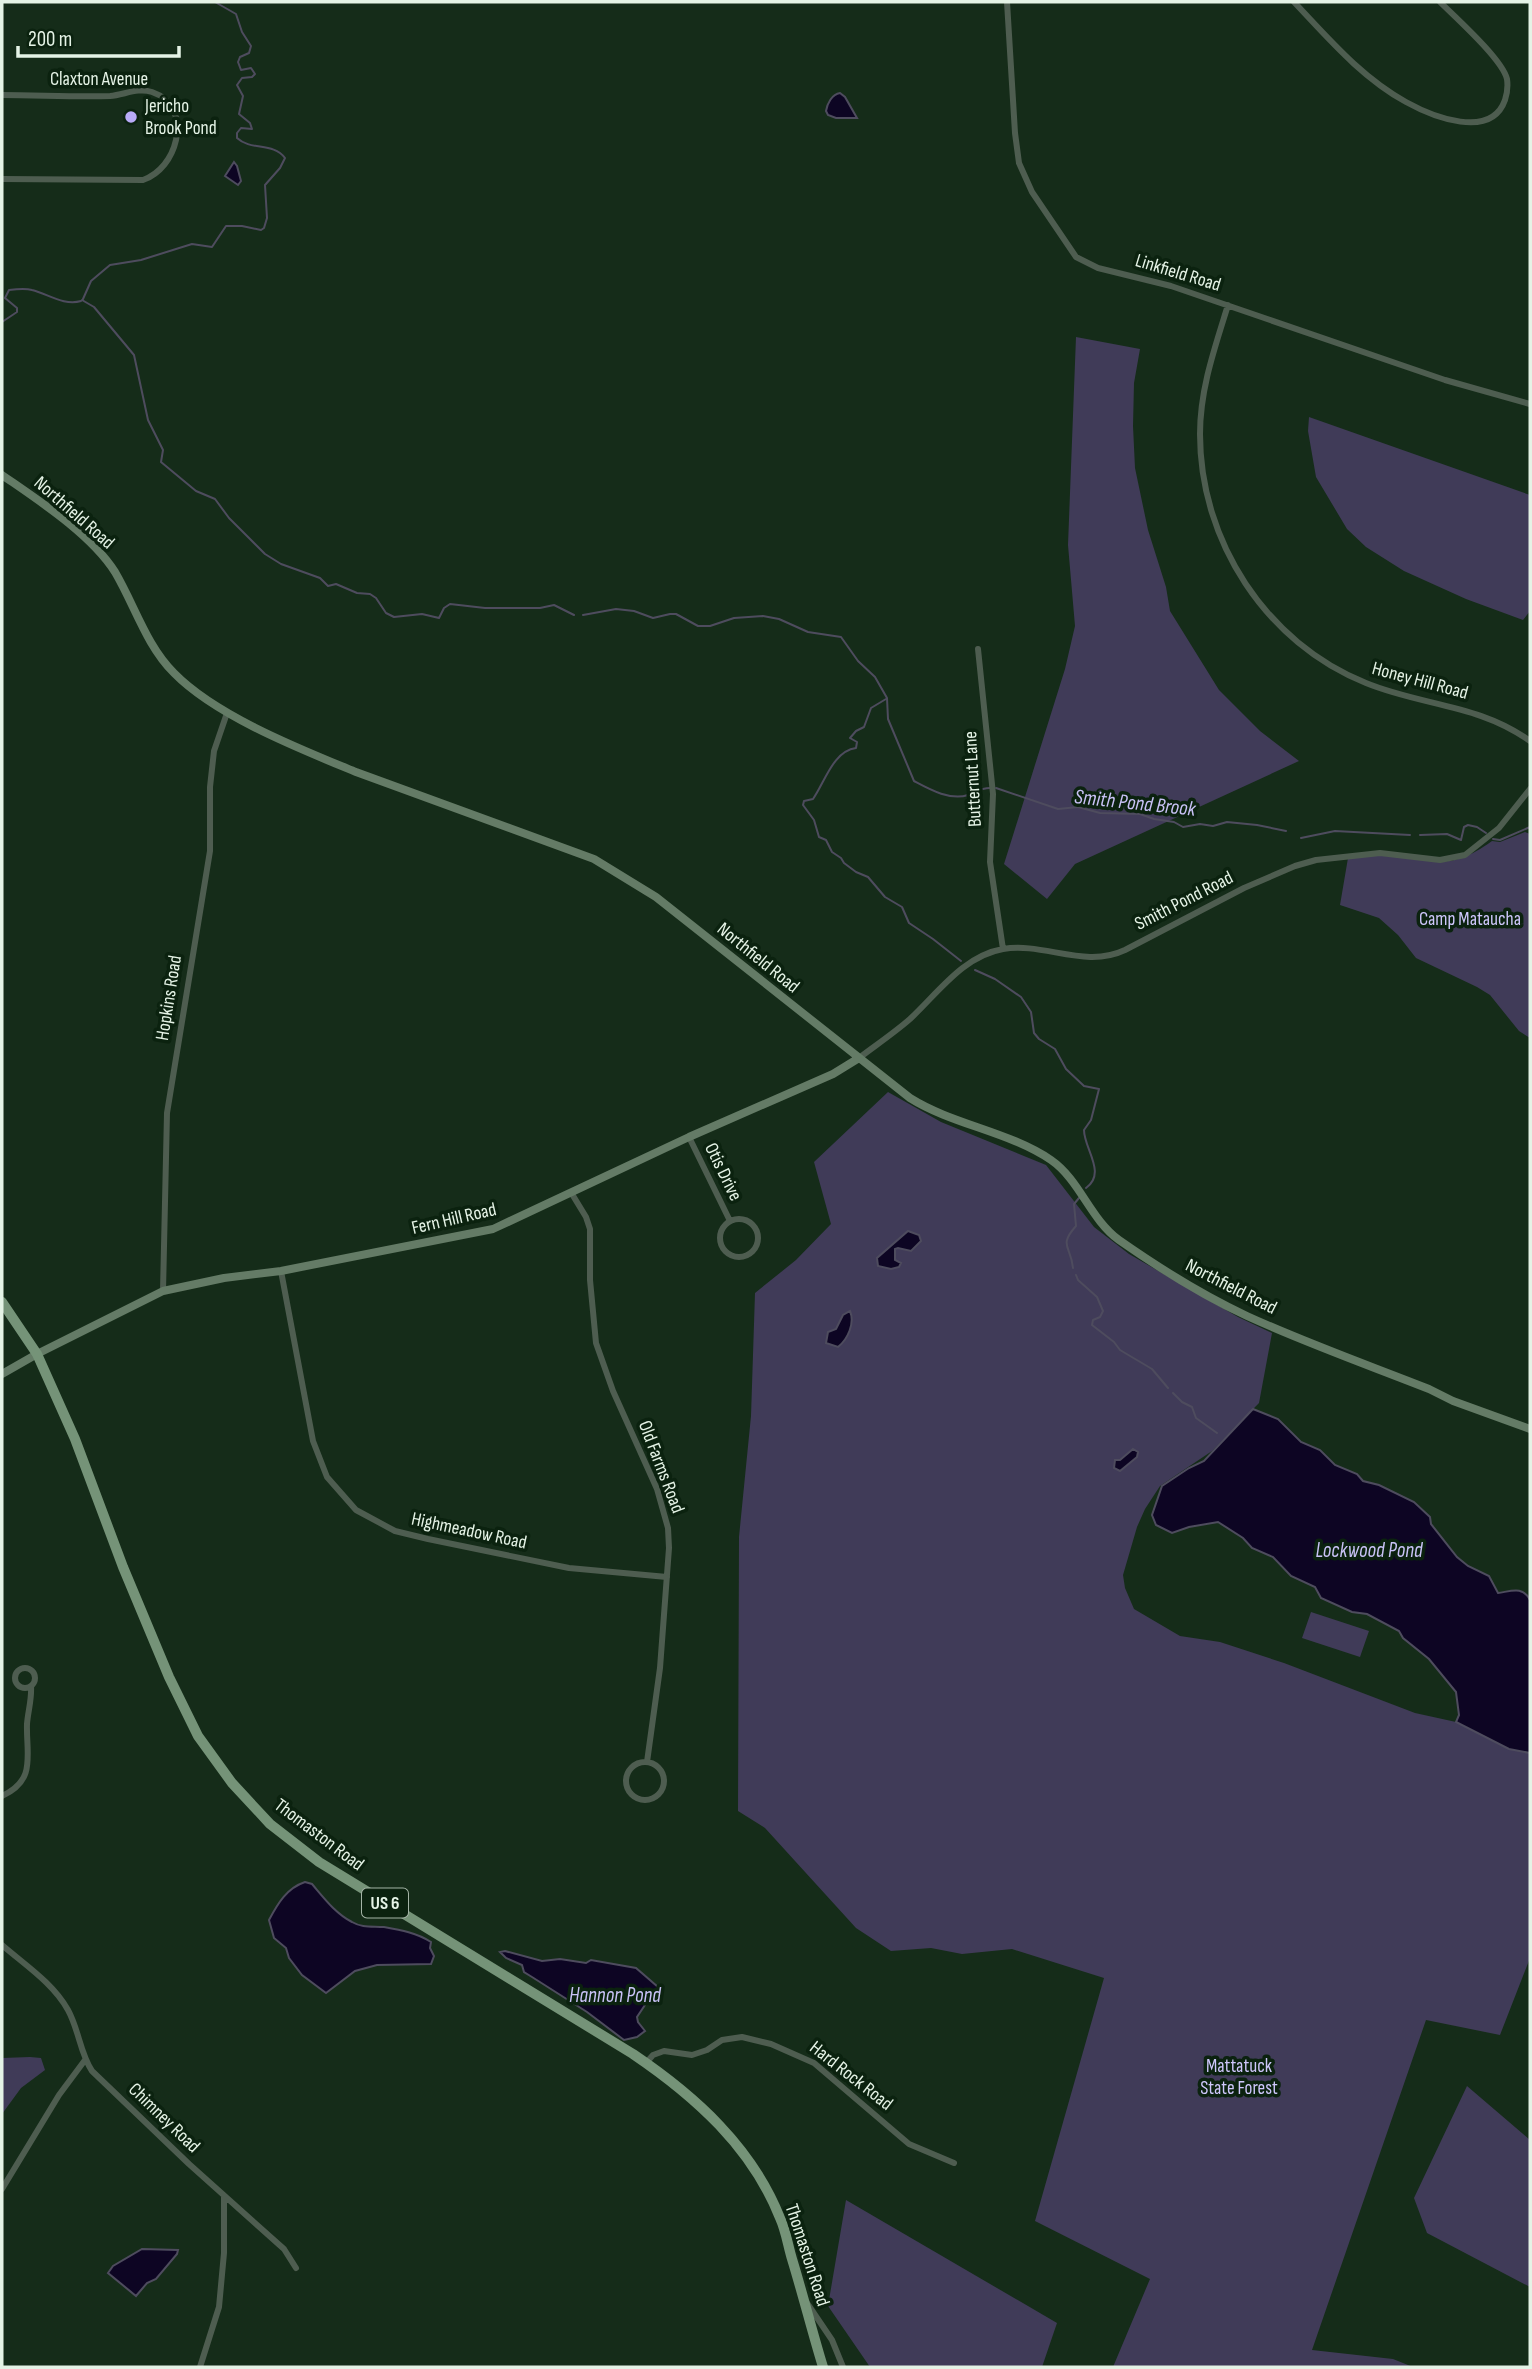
<svg xmlns="http://www.w3.org/2000/svg" width="1532" height="2369" viewBox="0 0 1532 2369" font-family="'Sofia Sans Condensed',sans-serif">
	<style>
		.green { fill: #403b58 }
		.water { fill: #0d0523; stroke: #4e4c5e; stroke-width: 2 }
		.lines { fill: none; stroke-linecap: round; stroke-linejoin: round }
		.stream { stroke: #4e4c5e; stroke-width: 2 }
		.street { stroke: #4e5d50; stroke-width: 6 }
		.secondary { stroke: #647b66; stroke-width: 8 }
		.primary { stroke: #759378; stroke-width: 10 }
		.poi-dot { fill: #b8abf7; stroke: #0b220f; stroke-width: 2.5 }
		.labels { text-anchor: middle; dominant-baseline: central; stroke-width: 7; stroke-linejoin: round; paint-order: stroke }
		.shield { fill: #0b220f; stroke: #a4b4a6; stroke-width: 2 }
		.shield-label { font-size: 18px; font-weight: bold; fill: #e5f3e6 }
		.street-label { font-size: 19px; fill: #e5f3e6; stroke: #0b220f }
		.poi-label { font-size: 19px; fill: #e5f3e6; stroke: #0b220f; text-anchor: start }
		.park-label { font-size: 19px; fill: #cfc7fc; stroke: #0b220f }
		.water-label { font-size: 21px; font-style: italic; fill: #c9c2f6; stroke: #0b220f }
	</style>
	<rect width="100%" height="100%" fill="#152c19"/>
	<!-- green -->
	<path class="green" d="M1076 337 1140 349 1134 383 1133 426 1135 468 1148 530 1166 587 1170 611 1219 690 1260 731 1299 761 1075 864 1047 899 1004 864 1065 669 1075 626 1068 545Z
		M1309 417 1530 495V611L1523 620 1466 599 1404 571 1366 547 1347 529 1316 477 1308 431Z
		M1525 832 1530 834V1038L1519 1031 1490 995 1477 987 1416 958 1398 935 1379 918 1340 905 1348 858C1359 857 1370 855 1381 855 1432 856 1443 876 1492 841L1500 842Z
		M888 1092 941 1122 1046 1165 1094 1227 1129 1254 1238 1317 1272 1333 1259 1403 1212 1451 1160 1486 1145 1509 1137 1527 1123 1575 1125 1588 1134 1609 1180 1636 1220 1642 1284 1663 1415 1713 1456 1722 1530 1753V1958L1500 2035 1426 2020 1312 2350 1393 2359 1413 2367H1113L1150 2279 1035 2221 1104 1978 1012 1949 962 1954 931 1948 891 1951 856 1928 765 1828 738 1811 739 1537 751 1416 755 1293 796 1260 831 1224 814 1162Z
		M1311 1612 1369 1631 1360 1657 1302 1638Z
		M30 2057 41 2058 45 2070 21 2088 2 2114V2058Z
		M1467 2086 1530 2140V2287L1427 2233 1414 2198Z
		M846 2200 1057 2323 1042 2367H870L828 2306Z"/>
	<!-- water -->
	<path class="water" d="M840 93 845 97 857 118H836L828 115 826 111C827 104 832 94 840 93Z
		M234 162 237 166 241 181 238 185 225 176Z
		M908 1231 919 1235 921 1241 911 1251 898 1248 895 1249V1260L901 1263 899 1267 891 1269 878 1266 877 1258Z
		M850 1311C855 1323 848 1339 838 1347L826 1343 828 1332 836 1329 843 1315Z
		M1253 1409 1278 1419 1301 1442 1320 1450 1335 1465 1357 1474 1363 1481 1379 1485 1414 1502 1430 1517 1431 1524 1457 1557 1468 1566 1489 1576 1498 1593C1512 1591 1523 1586 1530 1600V1753L1509 1749 1456 1722 1459 1715 1456 1692 1429 1659 1403 1638 1399 1631 1367 1614 1352 1612 1321 1598 1315 1587 1291 1576 1273 1557 1252 1548 1243 1538 1218 1522 1189 1527 1172 1533 1156 1525 1152 1515 1162 1486 1189 1468 1204 1461Z
		M1133 1449 1138 1452 1137 1457 1120 1471 1114 1468 1115 1460H1120Z
		M305 1882 312 1884C324 1898 335 1913 352 1922 362 1928 373 1926 384 1927 401 1930 417 1933 431 1942L430 1948 434 1956 431 1964 377 1965 355 1971 326 1993 302 1975 289 1958 286 1948 274 1938 269 1920C278 1903 287 1888 305 1882Z
		M505 1951 542 1961 560 1959 586 1963 591 1960 636 1968 658 1987H662L658 2000 649 1999 637 2017 638 2022 645 2031 637 2037 624 2040 587 2012 532 1977 524 1972 522 1965 506 1958 500 1952Z
		M142 2249 178 2250 177 2254 156 2279 147 2283 136 2296 108 2273 113 2266Z"/>
	<g class="lines">
		<!-- stream -->
		<path class="stream" d="M83 299 91 281 110 265 141 260 192 244 212 247 226 226H242L261 230 264 228 267 218 265 185 280 168 285 158C273 142 251 151 237 138V133L241 128 252 129 250 123 239 114 243 96 237 85 242 78 252 77 255 74 251 68 241 70 238 62 240 57 249 53 251 46 242 32 236 14 215 2
			M82 300 94 307 134 355 148 420 163 450 161 462 196 491 215 499 229 518 265 554 281 564 320 578 328 586 336 584 357 593 370 594 376 598 386 613 394 617 422 614 439 618 444 608 450 604 485 608H540L554 605 574 615
			M2 322 17 312V308L5 298 9 290C17 289 25 288 32 290 48 294 64 306 81 301
			M583 615 616 609 634 611 653 618 670 614H676L698 626H710L734 618 763 616 779 619 808 632 841 637 858 661 875 677 887 698 888 719 914 781C929 789 950 801 968 795 976 792 981 788 990 788
			M886 699 871 708 864 727 856 731 850 738 857 742 856 748C833 751 825 782 813 799L804 801 803 805 814 820 819 837 826 840 832 852 841 858 844 863 856 872 868 877 885 897 902 907 909 923 933 939 961 961
			M996 788 1058 809 1078 807 1100 813 1140 814 1154 819 1174 822 1183 827 1200 824 1213 826 1227 822 1257 825 1286 831
			M1420 835 1447 834 1461 840 1464 827 1468 825 1477 827 1486 833
			M1301 838 1335 831 1410 835
			M1493 839 1500 840 1530 827
			M975 970 995 979 1021 997 1031 1012 1034 1033 1039 1039 1055 1049 1066 1069 1084 1086 1099 1089 1091 1120 1084 1130C1084 1149 1107 1173 1086 1188
			M1073 1268C1071 1246 1058 1246 1076 1226L1074 1204 1079 1198
			M1076 1275 1078 1280 1097 1297 1103 1311 1100 1317 1093 1320 1092 1325 1114 1342 1120 1350 1152 1369 1168 1388
			M1173 1393 1182 1402 1192 1407 1196 1418 1217 1433"/>
		<!-- street -->
		<path class="street" d="M1007 2 1015 133 1019 163 1032 192 1076 257 1098 268 1171 286 1445 380 1530 404
			M1294 2C1329 39 1361 77 1406 102 1433 117 1491 140 1505 100 1507 94 1508 86 1507 79 1502 59 1456 18 1440 2
			M2 95C38 95 74 97 110 96 124 95 138 87 152 92 173 99 181 120 176 140 172 158 160 174 143 180L2 179
			M1228 305C1215 347 1200 389 1200 434 1200 541 1266 643 1366 683 1422 706 1479 704 1530 741
			M978 649 993 794 990 862 1003 949
			M859 1058C876 1045 894 1033 910 1019 938 993 963 956 1003 949 1044 942 1085 969 1125 950L1244 888 1295 866 1316 860 1380 853 1440 860 1465 855 1499 828 1530 789
			M689 1137 730 1221
			M572 1194 586 1217 590 1229V1280L596 1343 613 1391 657 1489 668 1528 669 1548 660 1668 647 1762
			M720 1238a19 19 0 1 1 38 0a19 19 0 1 1-38 0Z
			M281 1271 313 1441 327 1477 356 1510 395 1531 428 1539 569 1568 667 1577
			M163 1291 167 1113 210 851V787L214 751 227 713
			M15 1678a10 10 0 1 1 20 0a10 10 0 1 1-20 0Z
			M626 1781a19 19 0 1 1 38 0a19 19 0 1 1-38 0Z
			M2 1796C37 1780 26 1755 27 1724 28 1711 32 1699 31 1686
			M2 1945C25 1965 53 1983 68 2010 79 2030 80 2053 92 2071L189 2164 284 2249 296 2268
			M646 2063 653 2055 664 2051 692 2055 707 2050 722 2040 742 2037 771 2044 814 2063 909 2144 954 2163
			M2 2189 59 2095 85 2060
			M807 2303 832 2340 843 2367
			M200 2367 219 2307 224 2253V2197"/>
		<!-- secondary -->
		<path class="secondary" d="M2 475C38 500 91 534 115 572 135 606 146 645 174 673 216 716 300 749 356 772L594 859 656 897 910 1098C953 1125 1008 1131 1051 1160 1080 1180 1090 1219 1119 1240 1159 1268 1202 1295 1247 1316 1306 1343 1368 1365 1429 1389L1453 1401 1530 1429
			M2 1374 37 1354 163 1291 224 1278 281 1271 493 1229 689 1137 833 1074 859 1058"/>
		<!-- primary -->
		<path class="primary" d="M2 1302 37 1354 75 1439 123 1567 169 1677 198 1736 232 1783 270 1824 319 1862 633 2054C695 2096 752 2147 780 2218 786 2231 788 2246 792 2259 803 2295 812 2331 823 2367"/>
	</g>
	<!-- markers -->
	<circle class="poi-dot" cx="131" cy="117" r="7"/>
	<g class="labels">
		<!-- shield labels -->
		<rect class="shield" x="362" y="1888.5" width="46" height="29" rx="5"/>
		<g class="shield-label">
			<text x="385" y="1903">US 6</text>
		</g>
		<!-- street labels -->
		<g class="street-label">
			<text x="99" y="79">Claxton Avenue</text>
			<text transform="translate(1178 273) rotate(17)">Linkfield Road</text>
			<text transform="translate(74 513) rotate(41)">Northfield Road</text>
			<text transform="translate(1420 681) rotate(15)">Honey Hill Road</text>
			<text transform="translate(973 779) rotate(-93)">Butternut Lane</text>
			<text transform="translate(1184 901) rotate(-27)">Smith Pond Road</text>
			<text transform="translate(758 958) rotate(39)">Northfield Road</text>
			<text transform="translate(169 998) rotate(-81)">Hopkins Road</text>
			<text transform="translate(723 1172) rotate(64)">Otis Drive</text>
			<text transform="translate(454 1219) rotate(-13)">Fern Hill Road</text>
			<text transform="translate(1231 1287) rotate(27)">Northfield Road</text>
			<text transform="translate(661 1467) rotate(69)">Old Farms Road</text>
			<text transform="translate(469 1531) rotate(12)">Highmeadow Road</text>
			<text transform="translate(319 1835) rotate(37)">Thomaston Road</text>
			<text transform="translate(851 2076) rotate(38)">Hard Rock Road</text>
			<text transform="translate(164 2118) rotate(44)">Chimney Road</text>
			<text transform="translate(807 2255) rotate(72)">Thomaston Road</text>
		</g>
		<!-- poi labels -->
		<g class="poi-label">
			<text x="145" y="106">Jericho<tspan x="145" dy="22">Brook Pond</tspan></text>
		</g>
		<!-- park labels -->
		<g class="park-label">
			<text x="1470" y="919">Camp Mataucha</text>
			<text x="1239" y="2066">Mattatuck<tspan x="1239" dy="22">State Forest</tspan></text>
		</g>
		<!-- water labels -->
		<g class="water-label">
			<text transform="translate(1135 803) rotate(6)">Smith Pond Brook</text>
			<text x="1369" y="1550">Lockwood Pond</text>
			<text x="615" y="1995">Hannon Pond</text>
		</g>
	</g>
	<!-- border -->
	<rect width="1532" height="2369" fill="none" stroke="#e5f3e6" stroke-width="7"/>
	<!-- scale -->
	<path d="M18 46v10h161v-10" fill="none" stroke="#e5f3e6" stroke-width="3.5"/>
	<text x="28" y="46" font-size="21" fill="#e5f3e6" stroke="#0b220f" stroke-width="5" paint-order="stroke">200 m</text>
</svg>
